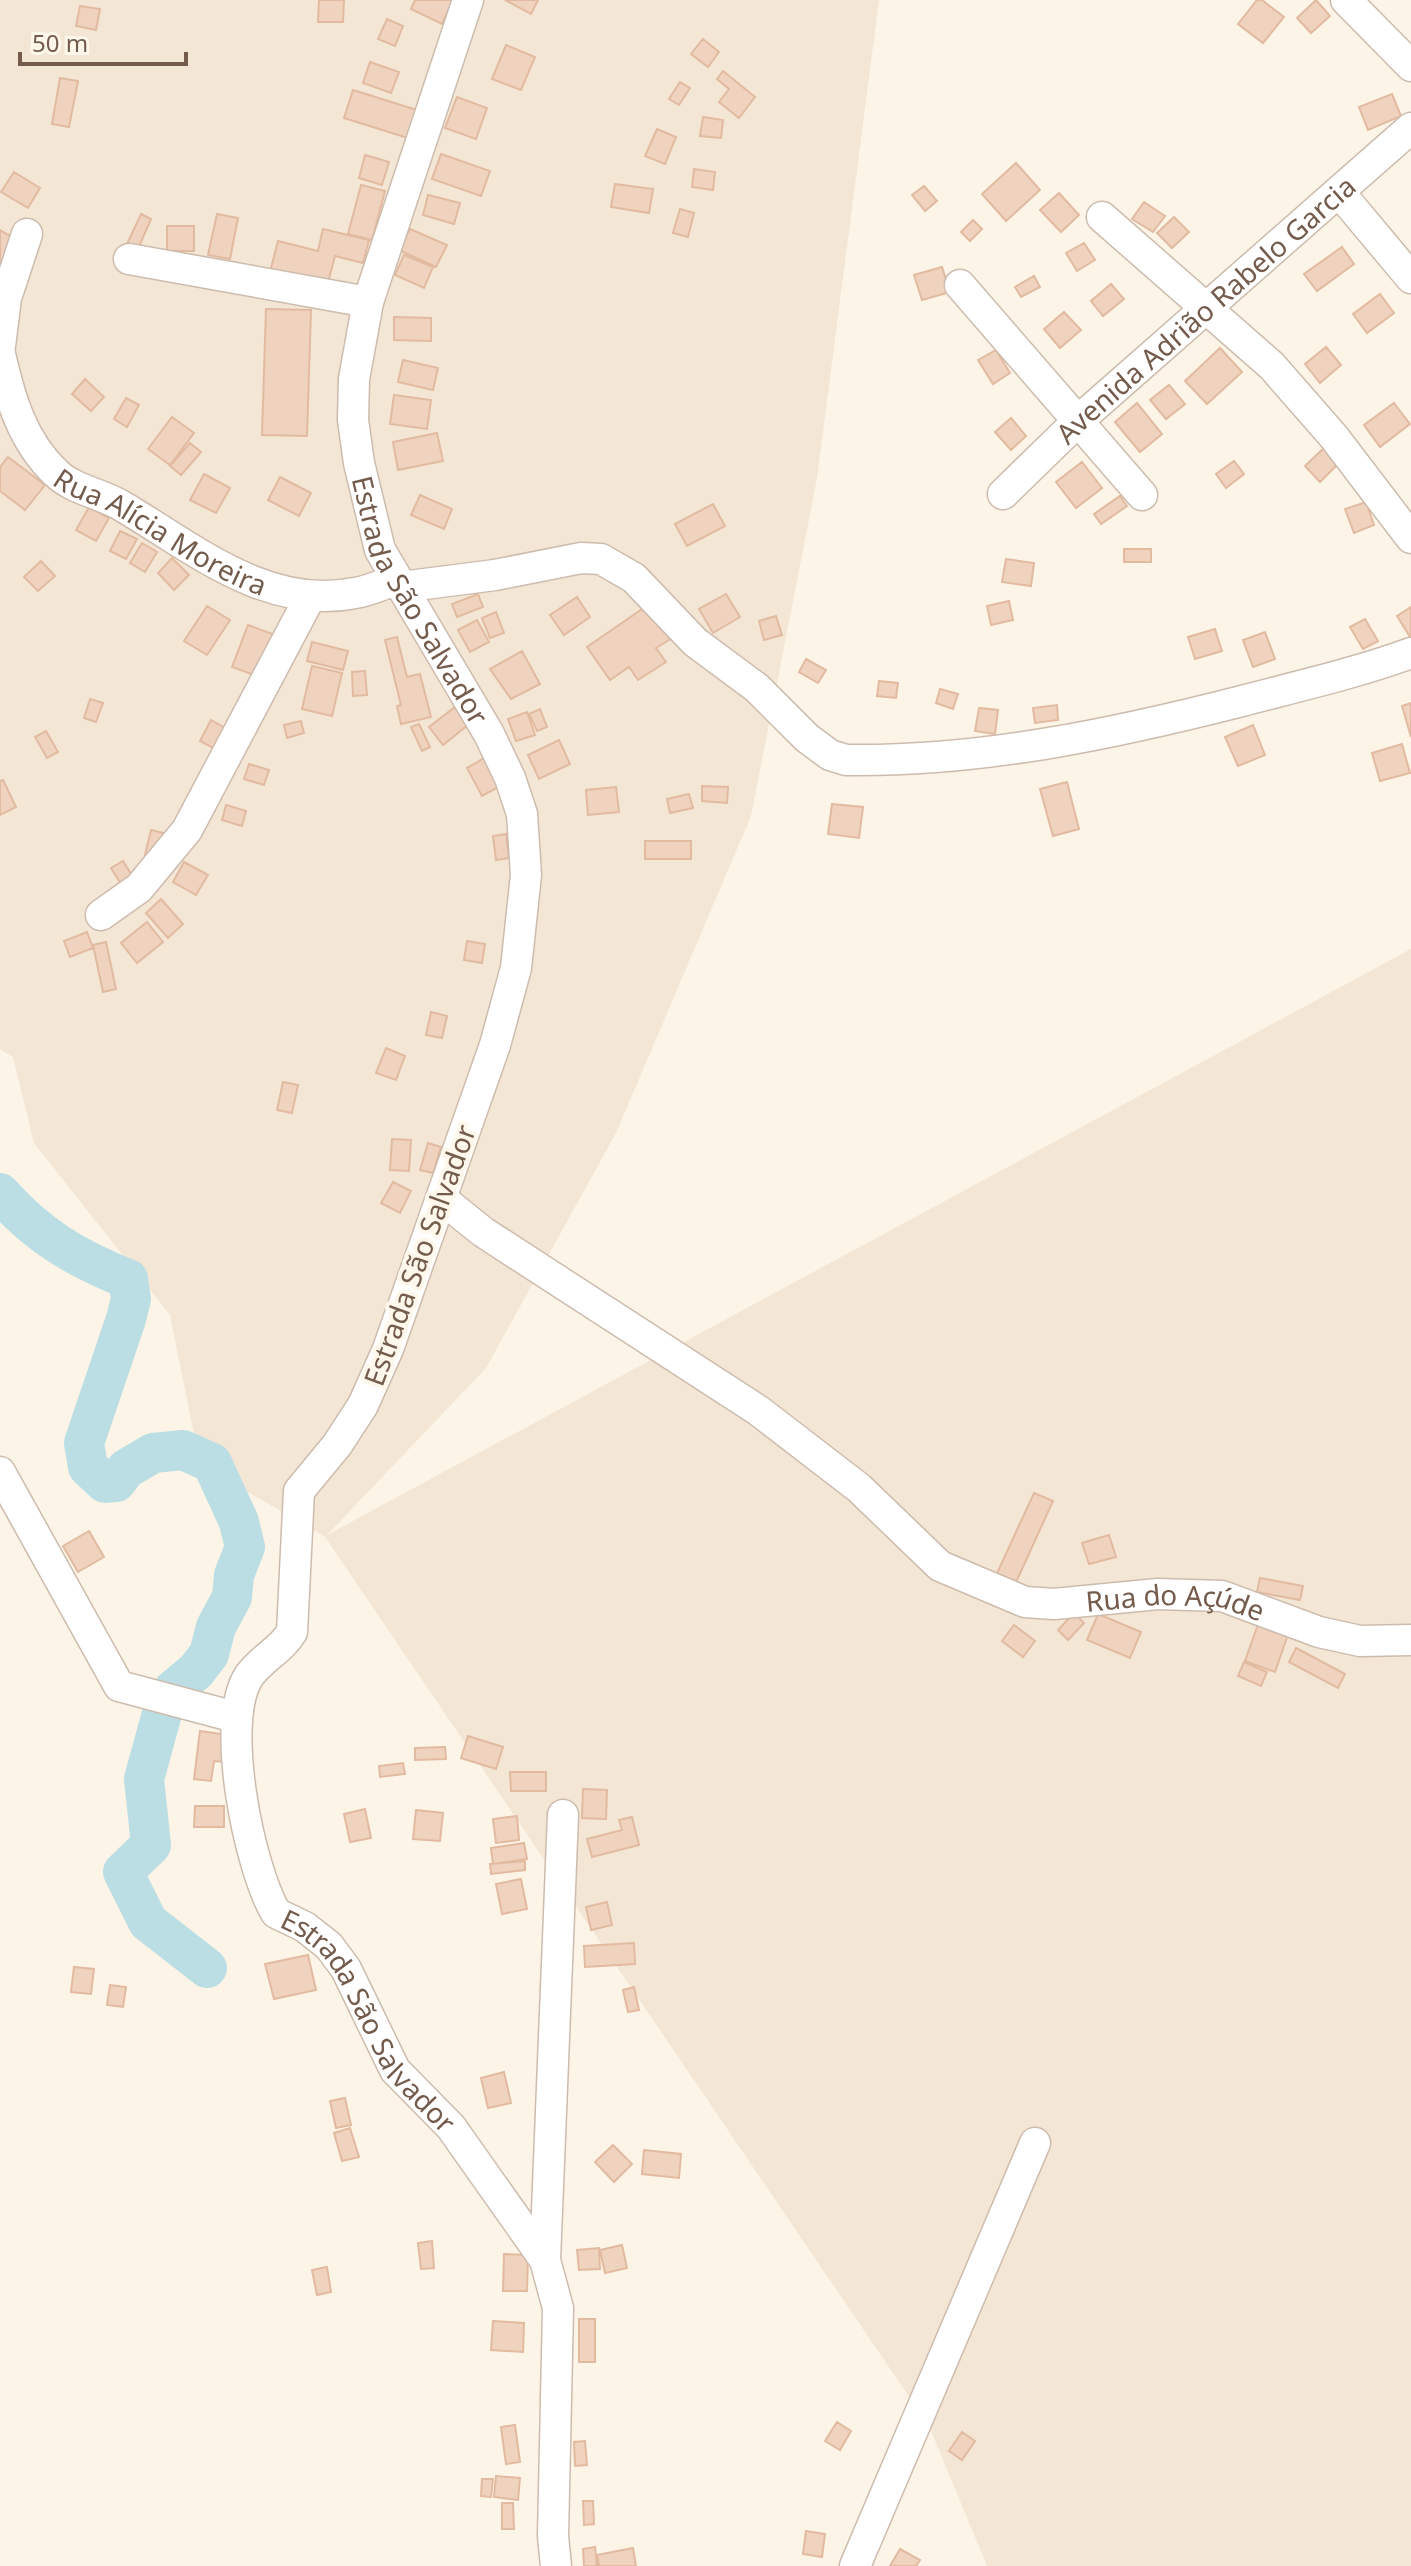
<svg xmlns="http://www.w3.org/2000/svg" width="1411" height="2566" viewBox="0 0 1411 2566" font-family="'Noto Sans',sans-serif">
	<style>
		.residential { fill: #f3e6d5 }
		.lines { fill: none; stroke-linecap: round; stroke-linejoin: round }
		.river { stroke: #bbdee5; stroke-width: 40 }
		.building { fill: #f0d3bf; stroke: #e2baa0; stroke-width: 2 }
		.minor-casing { stroke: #cdbcad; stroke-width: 33 }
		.minor { stroke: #fff; stroke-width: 30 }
		.labels { text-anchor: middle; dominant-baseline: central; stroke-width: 8; stroke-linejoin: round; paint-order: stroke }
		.street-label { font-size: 28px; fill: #745b4c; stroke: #fef8ec }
	</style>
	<rect width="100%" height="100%" fill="#fcf4e6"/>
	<!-- residential -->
	<path class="residential" d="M0 0H879L817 478 751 816 616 1133 486 1368 327 1535 1411 949V2566H987L929 2426 325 1537 200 1464 170 1315 34 1143 13 1057 0 1049Z"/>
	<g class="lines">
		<!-- river -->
		<path class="river" d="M0 1193C37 1235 75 1258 128 1279L131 1299 126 1319 84 1443 88 1467 105 1483 116 1482 126 1469 153 1453 183 1450 212 1463 239 1522 245 1547 234 1575 232 1597 216 1627 209 1654 196 1671 173 1690 164 1706 144 1779 151 1845 123 1872 148 1922 207 1968"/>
	</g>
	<!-- building -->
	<path class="building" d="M319 0H344L343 22H318Z
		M415 0H453L442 24 411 9Z
		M505 0H538L531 14Z
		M1257 0H1262L1284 17 1263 43 1238 24Z
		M1316 0 1330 16 1311 33 1297 18Z
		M80 6 100 9 96 30 76 26Z
		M387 19 403 26 395 46 378 39Z
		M703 39 719 52 708 67 691 54Z
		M506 45 535 57 521 90 492 79Z
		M370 62 399 72 391 93 363 83Z
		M723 71 755 97 739 118 719 102 729 89 717 79Z
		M60 78 78 81 69 127 52 124Z
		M680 82 690 88 679 105 669 99Z
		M353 90 420 111 411 139 344 118Z
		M1392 94 1401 116 1368 130 1359 107Z
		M457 97 487 108 476 139 445 128Z
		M703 117 723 120 721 138 700 136Z
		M657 129 676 137 665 164 645 156Z
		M441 154 490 171 481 196 432 179Z
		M365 155 389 162 382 185 359 178Z
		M1016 163 1040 190 1006 221 982 194Z
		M694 169 715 172 713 190 692 187Z
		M14 172 40 188 28 208 1 192Z
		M615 184 653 189 649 213 611 207Z
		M361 185 385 191 372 240 348 234Z
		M924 186 937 201 925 211 912 195Z
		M1059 193 1079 215 1061 232 1040 210Z
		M428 195 460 203 454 224 423 215Z
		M1144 202 1165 216 1153 232 1132 219Z
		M680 209 694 213 688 237 673 233Z
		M141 214 151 219 138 249 127 244Z
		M217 214 238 218 230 259 208 255Z
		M1174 217 1189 232 1172 248 1157 233Z
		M973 220 982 229 970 241 961 232Z
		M167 226H194V251H167Z
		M323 229 369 240 363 263 335 256 327 286 270 272 278 241 318 251Z
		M410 229 447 245 436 267 399 250Z
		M0 230 19 241 5 267 0 264Z
		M1084 243 1095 260 1077 271 1066 253Z
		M1342 247 1354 264 1317 291 1304 274Z
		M404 255 433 267 424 288 395 275Z
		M942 267 950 292 922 300 914 275Z
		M1034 276 1040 287 1021 297 1015 287Z
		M1111 284 1124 299 1103 316 1091 301Z
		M1380 294 1394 313 1367 333 1353 314Z
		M266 309 311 310 307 436 262 435Z
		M1064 312 1081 330 1060 348 1044 329Z
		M394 317 431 318V341L394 340Z
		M1326 347 1341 365 1320 383 1305 364Z
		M1220 348 1242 372 1207 404 1185 381Z
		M996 350 1010 373 993 384 978 360Z
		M403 360 438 368 433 390 398 382Z
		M85 379 104 397 91 411 72 394Z
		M1169 385 1185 404 1166 419 1150 400Z
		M394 395 431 400 427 429 390 424Z
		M126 398 139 405 127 427 114 419Z
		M1137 403 1162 434 1140 452 1115 422Z
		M1394 403 1410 424 1380 447 1364 425Z
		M172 417 194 433 170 465 148 449Z
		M1011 418 1026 436 1011 450 995 432Z
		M437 433 443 461 398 470 393 442Z
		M190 443 201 452 181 475 170 466Z
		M1325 447 1340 462 1320 482 1305 466Z
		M8 457 45 485 25 510 0 491V467Z
		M1234 461 1244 474 1226 488 1216 474Z
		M1082 462 1102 488 1076 508 1056 482Z
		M204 474 230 488 216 513 190 500Z
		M280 477 311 493 299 516 268 500Z
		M420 495 452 509 444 529 411 515Z
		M1120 496 1127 506 1101 524 1094 514Z
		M1366 502 1374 525 1354 533 1345 509Z
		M713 504 725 526 687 546 675 524Z
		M89 507 109 518 96 541 76 530Z
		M120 531 137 539 126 559 110 551Z
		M142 543 157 552 145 572 130 563Z
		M1124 549H1151V562H1124Z
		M172 558 189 575 174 590 158 573Z
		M1006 559 1034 563 1031 586 1002 582Z
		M41 561 55 576 38 591 24 577Z
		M478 594 483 607 457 617 452 604Z
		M726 594 740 617 713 633 699 609Z
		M577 597 590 617 564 635 550 615Z
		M1009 601 1013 620 991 625 987 606Z
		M651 603 674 637 656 648 666 662 638 680 629 667 610 680 587 647Z
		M207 606 230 620 207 655 184 641Z
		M1411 607V636L1410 637 1397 616Z
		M496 612 504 633 490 638 482 618Z
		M776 616 782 635 764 640 759 621Z
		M1365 619 1378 641 1363 649 1350 627Z
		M477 620 489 642 470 652 458 630Z
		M248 625 278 636 262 678 232 667Z
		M1215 629 1222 651 1195 659 1188 637Z
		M1265 632 1275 659 1253 667 1243 640Z
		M397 637 407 677 420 674 431 717 401 724 397 706 401 705 385 640Z
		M312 642 348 651 343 670 307 661Z
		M522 651 540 684 511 699 490 669Z
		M806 659 826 670 818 683 799 672Z
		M312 666 342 673 332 716 302 709Z
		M365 671 367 695 353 696 352 672Z
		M879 681 898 683 896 698 877 696Z
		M940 689 958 694 953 709 936 703Z
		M90 699 103 703 96 722 84 718Z
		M1411 703V737L1402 706Z
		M1057 705 1058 720 1035 723 1033 708Z
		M455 707 469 724 443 745 429 727Z
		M979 708 998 710 995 734 975 731Z
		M540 709 547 727 537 731 529 714Z
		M527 712 535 735 516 741 508 719Z
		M211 720 232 732 221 752 200 741Z
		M301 721 304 733 287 738 284 725Z
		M419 724 430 747 422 751 411 727Z
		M1253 725 1265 755 1238 766 1225 737Z
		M46 731 58 752 47 758 35 737Z
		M559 740 570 764 539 779 528 755Z
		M1402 744 1410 773 1380 781 1372 753Z
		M486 757 502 785 482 796 467 768Z
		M249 764 269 770 264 785 244 779Z
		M3 780 16 807 0 815V781Z
		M1067 782 1079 829 1053 836 1040 789Z
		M702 786 728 787 727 803 702 801Z
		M616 787 619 812 588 815 586 790Z
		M689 794 693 808 670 813 667 799Z
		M832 804 863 807 859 838 828 834Z
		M226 805 246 811 242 826 222 820Z
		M151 830 168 834 162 859 145 855Z
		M506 834 509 858 496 860 493 836Z
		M645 841H691V859H645Z
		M123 861 136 882 124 889 111 868Z
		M184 862 208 875 196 895 173 882Z
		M161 899 183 924 168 938 146 913Z
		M147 922 163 942 137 963 121 943Z
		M87 932 93 948 70 957 64 941Z
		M467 941 485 944 482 963 464 960Z
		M106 942 116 989 103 992 93 945Z
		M431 1012 447 1016 442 1038 426 1035Z
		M386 1048 405 1056 396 1080 376 1073Z
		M283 1082 298 1085 292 1113 277 1110Z
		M392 1139 411 1140 409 1171 390 1170Z
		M428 1143 441 1147 433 1173 420 1170Z
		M393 1182 411 1191 400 1213 381 1203Z
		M1034 1493 1053 1501 1012 1591 993 1582Z
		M89 1531 104 1557 78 1572 63 1546Z
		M1109 1535 1116 1557 1089 1564 1082 1543Z
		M1260 1578 1303 1586 1300 1600 1257 1592Z
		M1074 1613 1084 1623 1068 1640 1058 1630Z
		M1262 1613 1292 1623 1275 1672 1245 1661Z
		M1098 1614 1141 1632 1130 1658 1087 1640Z
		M1014 1625 1035 1641 1023 1657 1002 1641Z
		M1296 1648 1345 1674 1338 1688 1289 1662Z
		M1244 1662 1267 1672 1261 1686 1238 1676Z
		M200 1731 228 1735 224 1762 214 1761 211 1781 194 1779Z
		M468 1736 503 1747 496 1769 461 1758Z
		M445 1747 446 1759 415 1760V1748Z
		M403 1763 405 1774 380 1777 379 1766Z
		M510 1772H546V1791H511Z
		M583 1789 607 1790 606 1819 582 1818Z
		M195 1806H224V1827H194Z
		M365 1809 371 1838 350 1842 344 1814Z
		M416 1810 443 1813 440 1841 413 1839Z
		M517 1816 519 1840 496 1843 493 1819Z
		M632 1817 639 1845 592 1857 587 1839 622 1830 619 1820Z
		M524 1843 527 1859 493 1864 491 1848Z
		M525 1861V1870L491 1874 490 1864Z
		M521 1879 527 1909 502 1914 496 1884Z
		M607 1902 612 1925 591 1930 586 1907Z
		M634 1943 635 1964 585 1967 584 1946Z
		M308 1955 316 1990 274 1999 265 1964Z
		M74 1967 94 1969 91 1994 71 1992Z
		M110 1985 126 1987 123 2007 107 2005Z
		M634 1987 639 2010 628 2012 623 1990Z
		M504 2072 511 2103 488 2108 481 2078Z
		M345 2098 351 2125 336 2128 330 2101Z
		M350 2128 359 2157 342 2161 334 2133Z
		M613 2145 632 2164 614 2182 595 2162Z
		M644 2150 681 2154 679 2178 642 2174Z
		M432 2241 434 2268 421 2269 418 2243Z
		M622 2245 627 2268 605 2273 600 2250Z
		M599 2248 600 2269 579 2270 577 2250Z
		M504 2254 528 2255 527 2291H503Z
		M327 2267 331 2292 317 2295 312 2270Z
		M579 2319H595V2362H579Z
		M493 2321 524 2323 523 2352 491 2350Z
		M837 2422 851 2431 840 2450 825 2441Z
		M515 2425 520 2462 506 2464 501 2427Z
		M962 2432 975 2441 962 2460 949 2451Z
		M585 2441 587 2465 575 2466 574 2442Z
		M496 2476 520 2478 518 2500 494 2497Z
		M482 2479H493L491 2497 481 2496Z
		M583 2501H593L594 2524 584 2525Z
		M502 2503H513L514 2529H502Z
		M806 2531 825 2534 822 2557 803 2554Z
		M595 2547 597 2566H584L583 2549Z
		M633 2548 636 2566H599L597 2555Z
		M900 2549 920 2560 916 2566H890Z"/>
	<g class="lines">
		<defs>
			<g id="minor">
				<path id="s1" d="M468 0 368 302 354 379 353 420 359 463 380 550 489 734 510 778 522 814 526 875 516 968 495 1045 388 1349 363 1405 337 1445 299 1491 292 1632C282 1649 261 1659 249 1676 219 1721 249 1867 276 1913L305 1927 329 1946 346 1969 395 2070 451 2127 545 2260 558 2308 553 2536 556 2566"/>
				<path d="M1346 0 1411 66"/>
				<path d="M1339 192 1411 278"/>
				<path d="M1102 217 1272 366 1334 437 1411 538"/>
				<path d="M129 259 368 302"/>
				<path d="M960 285 1142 495"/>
				<path d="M0 346 6 298 27 234"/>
				<path id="s2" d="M0 354C10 398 22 441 56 473 72 489 102 494 122 506 193 548 267 611 355 593 369 591 383 584 396 580"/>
				<path id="s3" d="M1003 494 1080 419 1411 128"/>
				<path d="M401 587 495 575 581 558 601 559 634 578 695 642 757 688 807 738 830 755 846 760C980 762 1113 734 1242 701 1299 686 1356 673 1411 653"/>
				<path d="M101 915 139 888 187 830 310 597"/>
				<path id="s4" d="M442 1199 483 1232 759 1411 859 1488 940 1566 1025 1602 1054 1604 1158 1594 1222 1596 1319 1632 1360 1641 1411 1640"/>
				<path d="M0 1472 119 1686 235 1717"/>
				<path d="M545 2260 563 1815"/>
				<path d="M855 2566 1035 2143"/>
			</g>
		</defs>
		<!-- minor casing -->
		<use href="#minor" class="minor-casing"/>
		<!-- minor -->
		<use href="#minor" class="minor"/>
	</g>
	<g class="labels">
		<!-- street labels -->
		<g class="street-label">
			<text stroke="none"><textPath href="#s3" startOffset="274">Avenida Adrião Rabelo Garcia</textPath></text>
			<text stroke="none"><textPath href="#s2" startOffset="254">Rua Alícia Moreira</textPath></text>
			<text stroke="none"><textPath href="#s1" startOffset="632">Estrada São Salvador</textPath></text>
			<text transform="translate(419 1255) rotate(-70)">Estrada São Salvador</text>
			<text stroke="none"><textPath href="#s4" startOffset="864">Rua do Açúde</textPath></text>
			<text stroke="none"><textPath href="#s1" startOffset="2190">Estrada São Salvador</textPath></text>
		</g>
	</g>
	<!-- scale -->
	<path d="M20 52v12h166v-12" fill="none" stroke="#745b4c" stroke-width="4"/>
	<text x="32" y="52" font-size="24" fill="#745b4c" stroke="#fef8ec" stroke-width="6" paint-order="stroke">50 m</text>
</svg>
